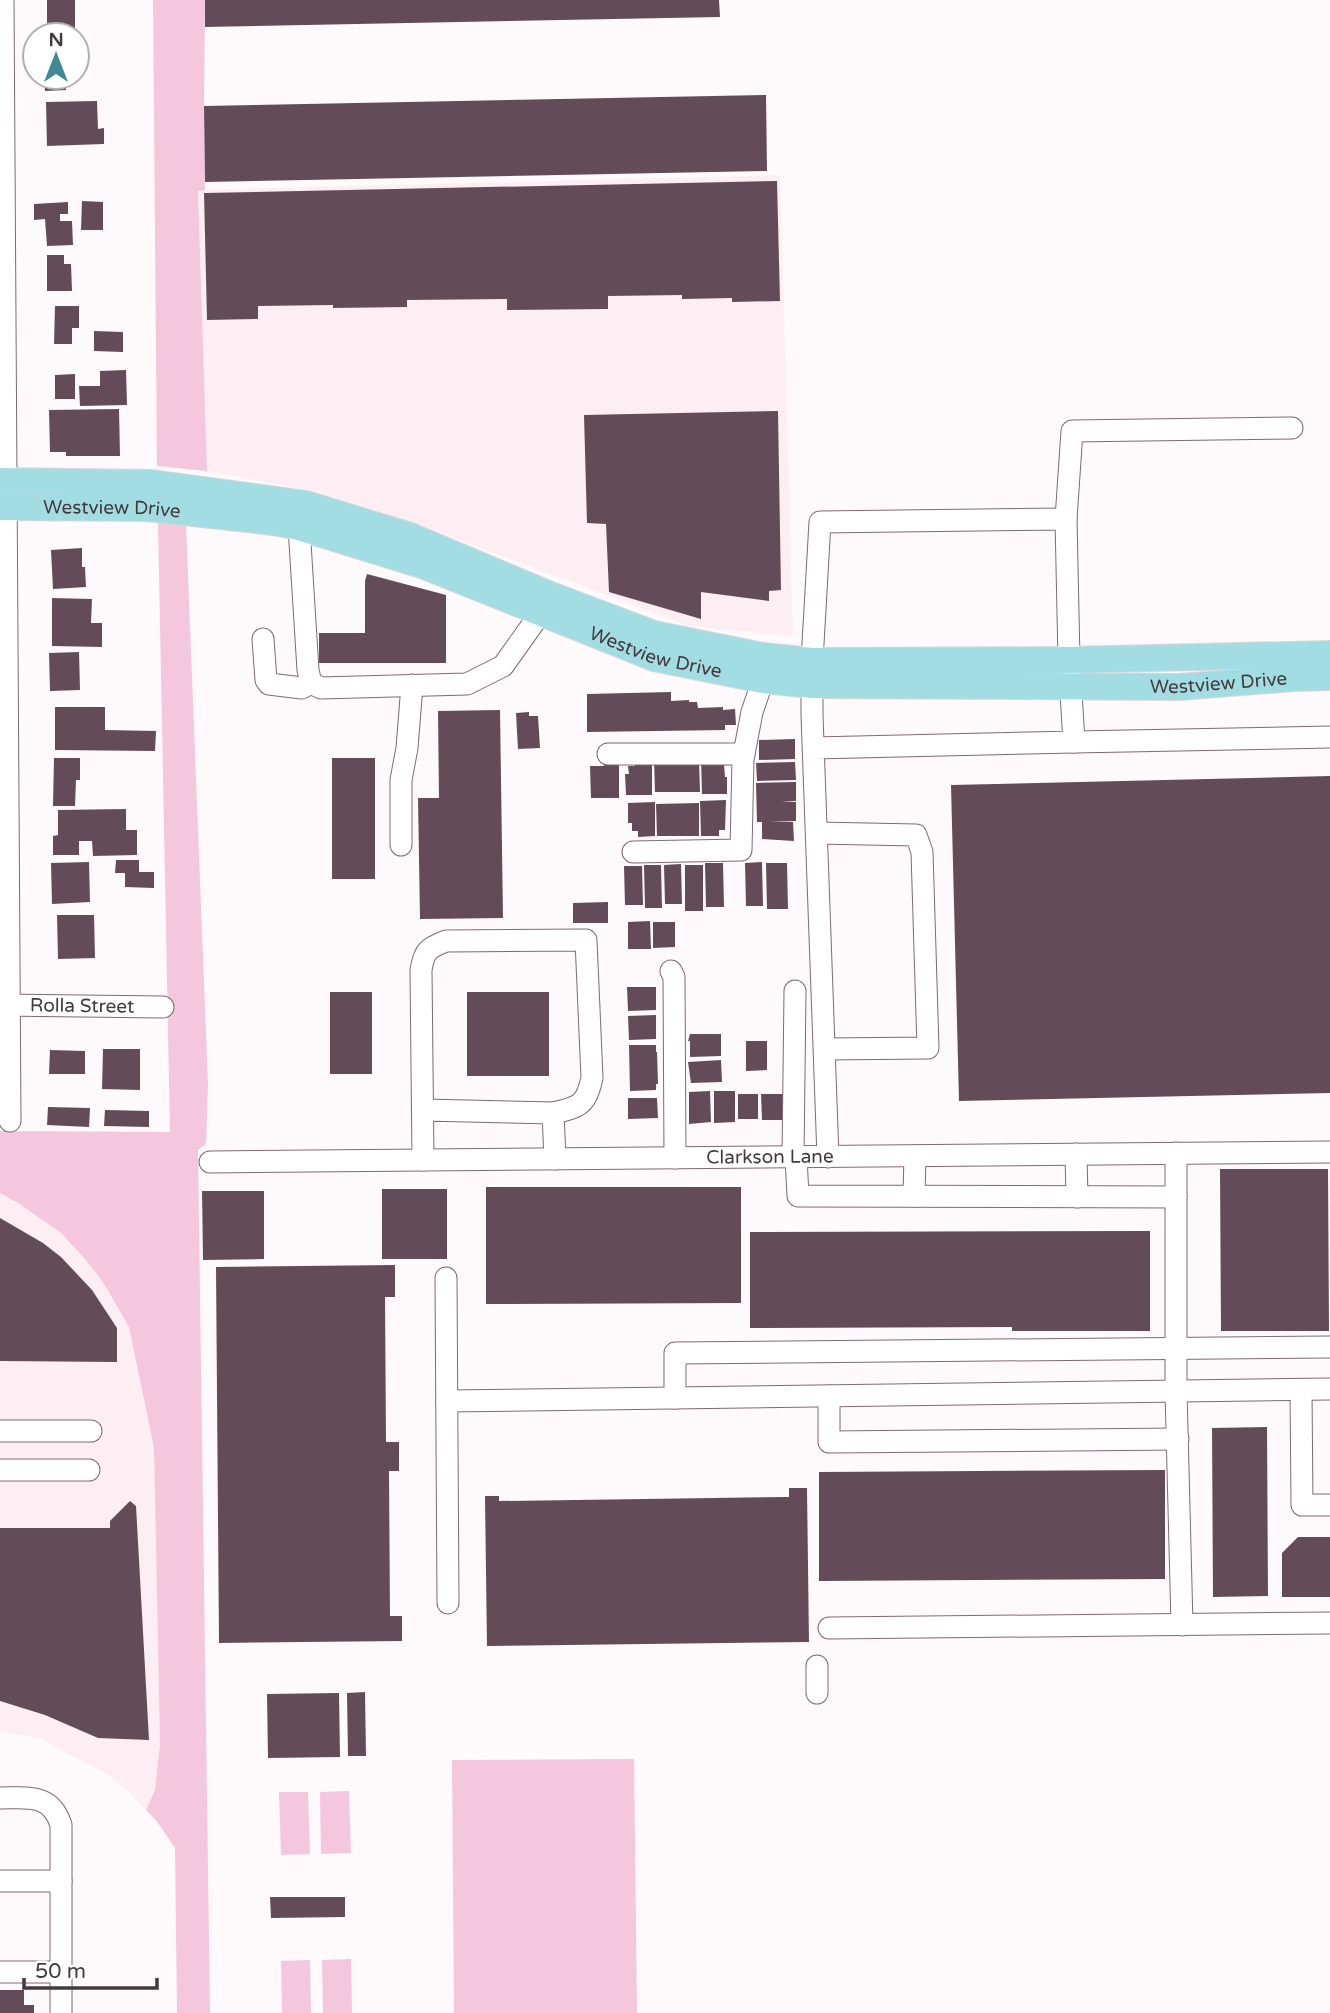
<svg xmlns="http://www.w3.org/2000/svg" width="1330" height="2013" viewBox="0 0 1330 2013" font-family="'Varela Round',sans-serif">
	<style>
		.built { fill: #fdeef4 }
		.green { fill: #f5c7dc }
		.building { fill: #634c57 }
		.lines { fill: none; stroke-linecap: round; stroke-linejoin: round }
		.minor-casing { stroke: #816973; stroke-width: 23 }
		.major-casing { stroke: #dad7d8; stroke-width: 28 }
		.minor { stroke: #fff; stroke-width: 21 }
		.major { stroke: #a3dde4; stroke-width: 26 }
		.labels { text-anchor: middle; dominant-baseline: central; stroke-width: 7; stroke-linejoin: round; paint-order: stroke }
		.street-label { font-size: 19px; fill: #44393e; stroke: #fff }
	</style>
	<rect width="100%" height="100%" fill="#fef9fb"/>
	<!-- built -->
	<path class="built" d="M780 175 793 636 689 626 420 525 315 491 207 471 198 190Z
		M0 1193 18 1203 60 1232 84 1258 103 1282 129 1327 154 1448 160 1744 155 1790 146 1810 129 1792 109 1775 39 1738 0 1731Z"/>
	<!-- green -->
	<path class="green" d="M153 0H205L204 106 205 190 198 191 207 471 157 466Z
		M158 522 186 524 208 1084 206 1144 198 1150 210 2013H177L175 1848 156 1820 146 1810 155 1790 160 1744 154 1448 129 1327 103 1282 84 1258 60 1232 18 1203 0 1193V1131L170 1132Z
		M634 1759 637 2013H454L452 1760Z
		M349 1791 351 1853 321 1854 320 1792Z
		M279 1792H308L310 1854 281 1855Z
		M351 1959 352 2013H323L322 1960Z
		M310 1960 311 2013H282L281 1961Z"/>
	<!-- building -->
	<path class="building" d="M47 0H75V35H47Z
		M205 0H719L720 17 205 27Z
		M44 77H66V90L45 91Z
		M766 95 767 171 205 182 204 106Z
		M97 101 98 129 104 128V144L47 146 46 102Z
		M777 181 780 301 732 302V298L682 299V295L608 296V309L507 310V299L407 300V307L333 308V305L258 306V319L207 320 204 193Z
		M82 201 103 202V230H81Z
		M68 202V214H60V221H72L73 245 47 246 45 219 34 220V204Z
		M47 255H64V264H71L72 291H47Z
		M55 306H79V328H72V344H54Z
		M94 331 123 332V352L94 351Z
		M126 370 127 405 80 406 79 386H100V371Z
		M75 374V399H55V375Z
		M119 409 120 456H66V452H50L49 410Z
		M778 411 781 590 769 591V601L701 592V619L609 592 606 524 587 523 584 415Z
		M82 548V567H85L86 587 53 589 51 550Z
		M367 574 446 595V663H319V633H365V581Z
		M52 598 92 599 91 623H102V647L52 646Z
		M79 652 80 690 50 691 49 653Z
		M671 692V701L689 700V702H697L698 708 723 707V710L735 709 736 725H725V730L587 732V694Z
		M55 707H105V730L156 731 155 751 55 750Z
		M500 710 503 918 420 919 418 798H439L438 711Z
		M529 712V716H538L540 748 518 749 516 713Z
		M795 739V759L759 760V740Z
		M54 758H80V780H76L75 806H53Z
		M332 758H375V879H332Z
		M699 759 700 792H655L654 760Z
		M701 759 724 764 725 777H727V794H702Z
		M619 760V798H591L590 766H604V761Z
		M634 760H652V795H626L625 774H629L628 766H635Z
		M795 762 796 780 757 781 756 763Z
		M1330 776V1093L959 1101 951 785Z
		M796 782V801H781L796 802V821L769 822H793L794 841 762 839V822H757L756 783Z
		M726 800 725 830H719V836H701L700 801Z
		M655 802V836L638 837V831H632V823H628V803Z
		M699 803V836H657L656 804Z
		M126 809V830H137V855L93 856 92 841H79V855H53V836L58 835V810Z
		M116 860H139V872H154V888L125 887V873H115Z
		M89 862 90 902 52 904 51 863Z
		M762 862 763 906H746L745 863Z
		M705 863H723L724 907H706Z
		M766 863H787L788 909H767Z
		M681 864 682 904H665L664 865Z
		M644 865H661L662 908H645Z
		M685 865H703V911H685Z
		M624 866H642L643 905H625Z
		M608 902V923H573V903Z
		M57 915H94L95 958 58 959Z
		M650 921 651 949H628V922Z
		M653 922H675V947L653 948Z
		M627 987H656V1010L628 1011Z
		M330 992H372V1074H330Z
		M467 992H549V1076H467Z
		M656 1015V1039L629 1040 628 1016Z
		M690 1034H721V1056L690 1057V1041H688Z
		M746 1041H767V1070L746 1071Z
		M629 1045H656V1052H657L658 1084H656V1090L630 1091Z
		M103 1049H140V1090L102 1089Z
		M50 1050 85 1051V1074H49Z
		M721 1060 722 1082 691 1083 688 1062Z
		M710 1091 711 1122 689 1124V1092Z
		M714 1091H735V1122L714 1123Z
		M738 1094H758V1119H738Z
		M761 1094H783V1120H762Z
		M628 1098H657L658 1118 628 1119Z
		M48 1107 90 1108 89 1127 47 1125Z
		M105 1110 149 1111V1127L104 1126Z
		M1220 1169H1328L1329 1331H1221Z
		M486 1187H741V1303L486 1304Z
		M382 1189H447V1259H382Z
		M202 1191H264V1259L203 1260Z
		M0 1218 43 1243 61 1257 92 1290 117 1328V1362L0 1361Z
		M1150 1231V1331H1012V1327L750 1328V1232Z
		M395 1265V1297H385L386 1442H399V1471H389L390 1616H402V1641L219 1643 216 1267Z
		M1267 1427 1268 1596 1213 1597 1212 1428Z
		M1165 1470V1579L819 1581V1472Z
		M789 1488H807L809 1642 487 1646 485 1496H499V1501L789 1497Z
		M130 1501 136 1506 149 1740 98 1738 45 1715 0 1701V1528H110V1521Z
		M1298 1537H1330V1597H1282V1553Z
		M365 1692 366 1756H348L347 1693Z
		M339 1693 340 1757 268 1758 267 1694Z
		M270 1897H345V1917L271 1918Z
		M0 1990H24V2005H34V2013H0Z"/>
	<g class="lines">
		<defs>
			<g id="minor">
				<path d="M3 0 10 1121"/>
				<path d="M1066 519 1072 431 1292 428"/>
				<path d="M299 527 308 670 311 683 321 688 467 684 503 666 540 614"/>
				<path d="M263 639 266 680 269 684 302 688 311 683"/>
				<path d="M1074 742 1330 737"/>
				<path d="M814 748 1074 742 1069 660 1066 519 820 522 812 661V715L828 1157"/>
				<path d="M608 754H744"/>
				<path d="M817 833 916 835 922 852 928 1048 825 1049"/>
				<path d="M401 845V780L407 748 412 685"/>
				<path d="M633 852 741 850 743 759 752 712 763 680"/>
				<path d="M671 971 674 977 675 1158"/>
				<path id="s1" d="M0 1005 163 1007"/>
				<path d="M423 1110 553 1113C580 1107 586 1105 592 1078L586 940 446 941C428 948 424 951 421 970L423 1160"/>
				<path d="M553 1113 555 1159"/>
				<path d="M1176 1153V1391L1182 1625"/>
				<path d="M1076 1154 1077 1197"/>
				<path d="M793 1157 795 991"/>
				<path d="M796 1157 798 1196 1176 1197"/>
				<path id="s2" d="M210 1162 1330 1152"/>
				<path d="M914 1196 915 1156"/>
				<path d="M446 1278 448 1603"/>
				<path d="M1301 1390 1302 1505H1330"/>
				<path d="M829 1396V1442L1178 1439"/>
				<path d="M675 1398V1353L1330 1347"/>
				<path d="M447 1401 1330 1389"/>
				<path d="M0 1431H91"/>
				<path d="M0 1470H89"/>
				<path d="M829 1628 1330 1623"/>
				<path d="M817 1666V1693"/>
				<path d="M0 1798C28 1798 51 1793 61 1825V2013"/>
				<path d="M0 1881H61"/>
				<path d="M0 1972H61"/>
			</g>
			<g id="major">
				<path d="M0 481 151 483 306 504 410 536 548 594 654 634 763 656 812 661 1069 660 1330 654"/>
				<path id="s3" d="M0 507 147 508 274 522 299 527 422 565 654 658 763 680 812 685 1179 687 1294 678 1330 677"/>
			</g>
		</defs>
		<!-- minor casing -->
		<use href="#minor" class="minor-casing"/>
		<!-- major casing -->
		<use href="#major" class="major-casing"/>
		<!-- minor -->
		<use href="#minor" class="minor"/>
		<!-- major -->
		<use href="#major" class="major"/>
	</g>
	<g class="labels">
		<!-- street labels -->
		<g class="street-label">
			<text stroke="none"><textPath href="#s3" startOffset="112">Westview Drive</textPath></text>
			<text stroke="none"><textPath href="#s3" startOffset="679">Westview Drive</textPath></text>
			<text stroke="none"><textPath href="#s3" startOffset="1246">Westview Drive</textPath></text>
			<text stroke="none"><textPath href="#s1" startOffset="82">Rolla Street</textPath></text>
			<text stroke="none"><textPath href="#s2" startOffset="560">Clarkson Lane</textPath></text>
		</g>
	</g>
	<!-- north arrow -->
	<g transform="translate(56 56)"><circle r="33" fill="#ffffff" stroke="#b4b0b2" stroke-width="2"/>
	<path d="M0-5L12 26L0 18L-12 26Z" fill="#428992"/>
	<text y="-10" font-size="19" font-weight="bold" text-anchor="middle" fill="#44393e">N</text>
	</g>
	<!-- scale -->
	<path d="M24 1978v10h133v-10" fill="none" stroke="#44393e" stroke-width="3.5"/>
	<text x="35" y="1978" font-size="21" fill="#44393e" stroke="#ffffff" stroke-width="5" paint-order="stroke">50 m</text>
</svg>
